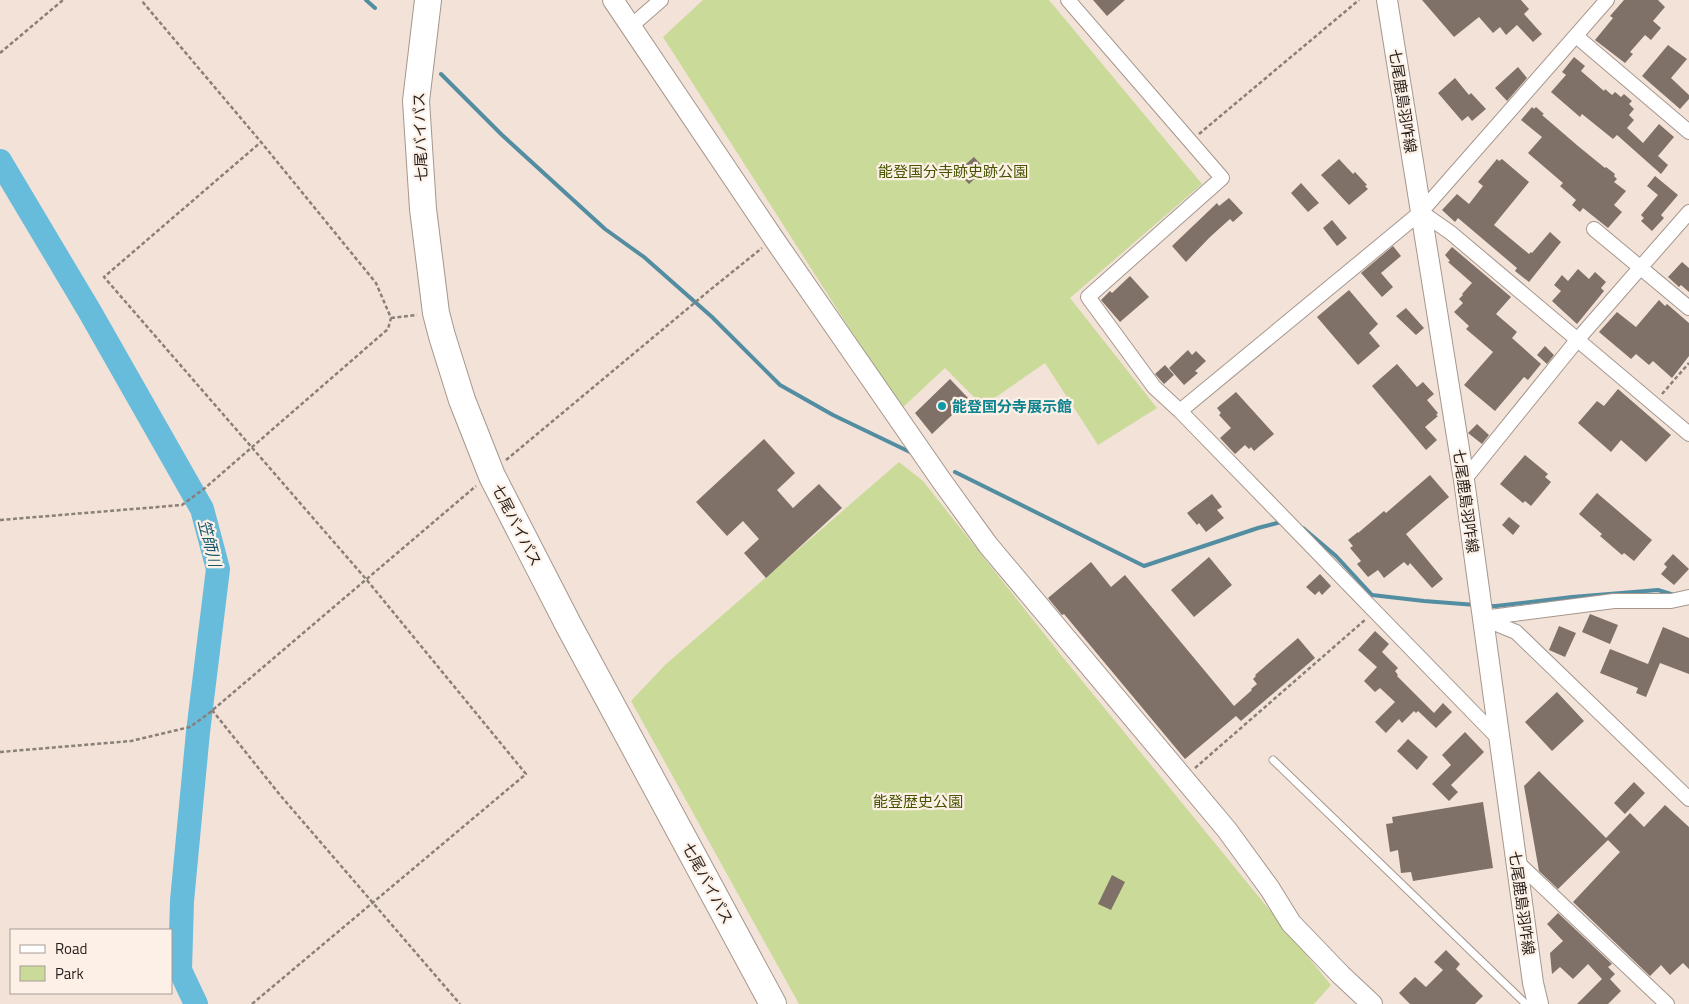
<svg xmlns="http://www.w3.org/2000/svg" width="1689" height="1004" viewBox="0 0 1689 1004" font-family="'Titillium Web','Noto Sans JP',sans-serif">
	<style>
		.green { fill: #cadb99 }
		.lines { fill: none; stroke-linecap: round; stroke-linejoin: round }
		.stream { stroke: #538da1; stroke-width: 4 }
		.river { stroke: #67bcdb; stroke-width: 24 }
		.building { fill: #7f7168 }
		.lane-casing { stroke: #a6978d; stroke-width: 9 }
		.street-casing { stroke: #a6978d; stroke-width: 16 }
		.secondary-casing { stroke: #a6978d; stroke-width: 22 }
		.highway-casing { stroke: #a6978d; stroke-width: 28 }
		.path { stroke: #8a8079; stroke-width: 2.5; stroke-dasharray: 4 2.5; stroke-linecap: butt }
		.lane { stroke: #fff; stroke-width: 7 }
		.street { stroke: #fff; stroke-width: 14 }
		.secondary { stroke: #fff; stroke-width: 20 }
		.highway { stroke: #fff; stroke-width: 26 }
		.culture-dot { fill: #0f9aa8; stroke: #fdf0e7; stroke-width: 2 }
		.labels { text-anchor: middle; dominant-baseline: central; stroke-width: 4.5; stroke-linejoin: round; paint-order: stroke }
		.street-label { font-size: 15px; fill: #251f1b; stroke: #fdf0e7 }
		.park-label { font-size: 15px; fill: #465400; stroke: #fdf0e7 }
		.culture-label { font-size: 15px; font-weight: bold; fill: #0d838f; stroke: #fdf0e7; text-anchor: start }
		.water-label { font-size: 16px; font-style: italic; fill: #155a70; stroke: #fdf0e7 }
	</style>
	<rect width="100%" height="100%" fill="#f2e2d8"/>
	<!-- green -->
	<path class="green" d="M703 0H1049L1202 184 1070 298 1157 408 1098 445 1045 363 983 406 945 368 901 409 663 37Z
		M899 462 923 481 1061 655 1331 985 1314 1004H799L631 701 665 665Z"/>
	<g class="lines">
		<!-- stream -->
		<path class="stream" d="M366 0 375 8
			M441 74 502 135 605 229 644 257 712 317 780 385 833 415 912 453
			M955 472 1144 566 1258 528 1281 522
			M1303 528 1336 556 1372 595 1424 601 1476 605
			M1488 606H1496L1572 597 1658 590 1674 595"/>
		<!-- river -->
		<path class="river" d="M0 161 90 312 202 509 218 569 198 732 182 901 180 970 196 1004"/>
	</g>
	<!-- building -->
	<path class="building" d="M1093 0H1125L1107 16Z
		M1422 0H1521L1529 9 1524 14 1542 34 1533 42 1517 25 1506 35 1500 27 1493 33 1479 17 1454 37Z
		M1624 0H1658L1665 7 1653 21 1661 28 1651 40 1645 35 1630 52 1633 54 1625 63 1595 40 1613 18 1610 16Z
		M1668 45 1687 59 1671 78 1689 95V99L1680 109 1642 76Z
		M1574 57 1585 66 1581 71 1604 91 1605 89 1612 95 1615 92 1621 97 1624 94 1632 101 1629 104 1634 109 1629 115 1634 120 1627 128 1643 143 1659 124 1674 137 1658 156 1668 165 1661 174 1617 135 1613 139 1582 114 1580 117 1551 92 1566 75 1562 72Z
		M1518 67 1527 78 1507 101 1495 88Z
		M1455 78 1469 95 1471 93 1486 109 1472 121 1468 116 1462 121 1438 93Z
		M1532 107 1534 109 1536 107 1544 114 1542 115 1578 146 1605 168 1606 167 1615 174 1614 176 1617 179 1614 182 1626 191 1614 205 1622 212 1608 228 1583 208 1580 212 1572 205 1576 200 1560 186 1563 183 1528 153 1542 137 1521 120Z
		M974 157 985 169 969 184 957 172Z
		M1339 159 1353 174 1355 172 1367 185 1365 186 1368 189 1349 205 1321 175Z
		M1497 159 1499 161 1502 159 1529 182 1494 225 1529 254 1531 252 1532 253 1550 232 1561 242 1529 282 1515 271 1517 268 1458 218 1455 222 1442 210 1457 194 1469 204 1483 186 1478 182Z
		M1655 176 1678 195 1661 215 1664 218 1652 231 1641 221 1644 218 1641 215 1658 195 1647 186Z
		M1301 183 1319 203 1308 212 1291 193Z
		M1229 198 1243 213 1233 222 1230 219 1210 237 1186 262 1172 246 1217 203 1219 206Z
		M1332 220 1347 238 1337 246 1323 228Z
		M1393 246 1401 256 1381 273 1393 287 1382 297 1361 273Z
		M1452 247 1511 297 1496 314 1517 332 1512 338 1541 364 1528 380 1524 377 1495 411 1464 385 1493 352 1466 329 1469 326 1454 312 1463 303 1459 299 1463 295 1462 294 1472 283 1448 262 1450 261 1445 255Z
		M1682 262 1689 268V292L1681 285 1679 287 1668 277Z
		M1578 269 1589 279 1595 272 1606 282 1601 288 1604 291 1577 324 1552 301 1561 291 1554 285 1562 275 1568 281Z
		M1130 276 1149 297 1120 322 1101 300 1110 291 1112 293Z
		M1349 290 1378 324 1369 333 1380 346 1358 365 1317 317Z
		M1659 300 1665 306 1667 304 1689 323V356L1672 378 1653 361 1649 365 1636 354 1631 359 1599 332 1617 312 1636 327Z
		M1406 308 1424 328 1416 335 1396 316Z
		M1545 346 1554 355 1547 364 1537 355Z
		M1188 350 1192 355 1196 351 1206 361 1195 371 1198 373 1184 385 1169 368Z
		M1397 364 1417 387 1423 382 1434 394 1427 400 1438 413 1436 415 1438 416 1425 427 1437 440 1426 450 1372 386Z
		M1165 365 1174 375 1164 384 1155 374Z
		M950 379 969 399 932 434 915 413Z
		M1618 389 1671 435 1646 462 1621 440 1611 452 1578 423 1597 401 1604 406Z
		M1236 392 1274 434 1254 451 1251 447 1249 449 1245 445 1235 454 1220 438 1231 428 1219 415 1221 413 1217 408Z
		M1477 424 1489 435 1482 444 1468 433Z
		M764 439 795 473 777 490 793 508 819 484 842 508 766 578 744 553 759 539 743 521 727 536 696 502Z
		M1525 455 1548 474 1545 477 1551 482 1531 506 1525 501 1523 503 1500 484Z
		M1430 475 1449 497 1406 534 1443 579 1432 588 1410 563 1408 566 1404 562 1384 578 1378 570 1368 577 1357 564 1361 561 1350 548 1353 546 1348 540 1358 532V533L1384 511 1386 513Z
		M1597 493 1652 540 1634 561 1624 553 1622 555 1600 536 1602 534 1579 514Z
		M1212 494 1222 507 1217 510 1224 518 1206 532 1199 523 1197 525 1187 513Z
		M1509 517 1520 526 1513 535 1502 525Z
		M1673 554 1689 569 1674 585 1661 574 1667 567 1664 564Z
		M1209 557 1232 585 1194 617 1171 590Z
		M1091 562 1111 587 1125 575 1234 706 1252 690 1251 689 1257 684 1253 679 1256 676 1255 675 1298 638 1315 658 1241 721 1236 716 1185 759 1064 614 1062 615 1048 598Z
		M1320 574 1331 586 1322 595 1319 591 1315 595 1306 587Z
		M1590 614 1618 625 1610 644 1582 632Z
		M1559 626 1576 633 1565 657 1549 650Z
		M1663 627 1689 638V674L1660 663 1646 697 1636 693 1638 688 1600 673 1610 649 1648 664Z
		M1375 631 1389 644 1382 652 1398 668 1395 671 1398 675 1397 676 1434 713 1443 703 1452 712 1436 728 1418 711 1416 713 1414 711 1402 723 1399 719 1386 733 1375 722 1395 702 1380 688 1375 692 1364 681 1377 667 1358 650Z
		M1557 692 1584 721 1552 751 1525 722Z
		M1465 732 1484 752 1451 785 1458 792 1449 801 1432 784 1451 765 1442 755Z
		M1408 739 1428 757 1417 770 1397 751Z
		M1539 771 1606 838 1630 813 1644 827 1665 805 1689 827V969L1683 963 1670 975 1661 965 1650 976 1573 902 1620 852 1606 838 1608 840 1558 889 1539 871 1524 786Z
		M1634 782 1645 793 1625 814 1614 803Z
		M1483 802 1493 868 1413 881 1411 872 1401 873 1398 850 1390 852 1386 824 1393 823 1392 817Z
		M1112 875 1125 882 1111 910 1098 904Z
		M1558 913 1612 964 1608 967 1615 974 1610 979 1621 991 1608 1004H1577L1602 979 1588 964 1573 979 1560 967 1552 974 1550 953 1563 941 1547 924Z
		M1446 950 1460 964 1456 969 1483 996 1475 1004H1410L1399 993 1415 977 1426 987 1443 970 1434 962Z"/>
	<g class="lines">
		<defs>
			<path id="lane" d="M1273 760 1526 1004"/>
			<path id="street" d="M1068 0 1222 178 1088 297 1154 387 1180 411 1499 739
				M630 27 661 0
				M1576 36 1689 132
				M1421 212 1451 233 1689 434
				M1594 229 1689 308
				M1180 411 1421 212 1607 0
				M1464 480 1578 339 1689 212
				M1482 618 1516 632 1689 799
				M1483 618 1614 601H1671L1689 597
				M1516 861 1667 1004"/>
			<path id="secondary" d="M613 0 774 239 941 480 988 545 1227 830 1270 889 1291 923 1341 975 1372 1004
				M1387 0 1464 480 1533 983 1538 1004"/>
			<path id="highway" d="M428 0 416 101 423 209 436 313 442 336 462 400 492 476 569 626 773 1004"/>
		</defs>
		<!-- lane casing -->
		<use href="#lane" class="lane-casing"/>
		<!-- street casing -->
		<use href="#street" class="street-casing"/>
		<!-- secondary casing -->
		<use href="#secondary" class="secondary-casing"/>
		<!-- highway casing -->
		<use href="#highway" class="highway-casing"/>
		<!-- path -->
		<path class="path" d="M0 53 63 0
			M1199 134 1359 0
			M391 318 417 315
			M1662 394 1689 363
			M506 460 710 290 762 248
			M0 520 182 505 205 488 388 329 391 318 376 283 261 142 141 0
			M212 710 280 795 460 1004
			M0 752 131 741 190 727 208 714 476 486
			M1195 768 1366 619
			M252 1004 526 774 366 579 104 277 261 142"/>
		<!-- lane -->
		<use href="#lane" class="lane"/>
		<!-- street -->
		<use href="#street" class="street"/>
		<!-- secondary -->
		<use href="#secondary" class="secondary"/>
		<!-- highway -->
		<use href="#highway" class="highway"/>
	</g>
	<!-- markers -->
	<circle class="culture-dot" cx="942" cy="406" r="5"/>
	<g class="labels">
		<!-- street labels -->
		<g class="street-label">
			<text transform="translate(1403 101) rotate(81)">七尾鹿島羽咋線</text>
			<text transform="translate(420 137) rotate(-92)">七尾バイパス</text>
			<text transform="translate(1466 501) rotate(82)">七尾鹿島羽咋線</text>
			<text transform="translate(517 525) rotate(63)">七尾バイパス</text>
			<text transform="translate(708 883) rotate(62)">七尾バイパス</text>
			<text transform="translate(1522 903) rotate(82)">七尾鹿島羽咋線</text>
		</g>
		<!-- park labels -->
		<g class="park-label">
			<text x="953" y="171">能登国分寺跡史跡公園</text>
			<text x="918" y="801">能登歴史公園</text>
		</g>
		<!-- culture labels -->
		<g class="culture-label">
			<text x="952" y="406">能登国分寺展示館</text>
		</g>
		<!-- water labels -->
		<g class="water-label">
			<text transform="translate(210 543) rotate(76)">笠師川</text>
		</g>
	</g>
	<!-- legend -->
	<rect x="10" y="929" width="162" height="65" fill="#fdf0e7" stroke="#a79c95"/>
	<rect x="20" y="945" width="25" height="8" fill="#ffffff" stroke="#a79c95"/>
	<text x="55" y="954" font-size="15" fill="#251f1b">Road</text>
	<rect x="20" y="966" width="25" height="15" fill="#cadb99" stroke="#a79c95"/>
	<text x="55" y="979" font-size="15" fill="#251f1b">Park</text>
</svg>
